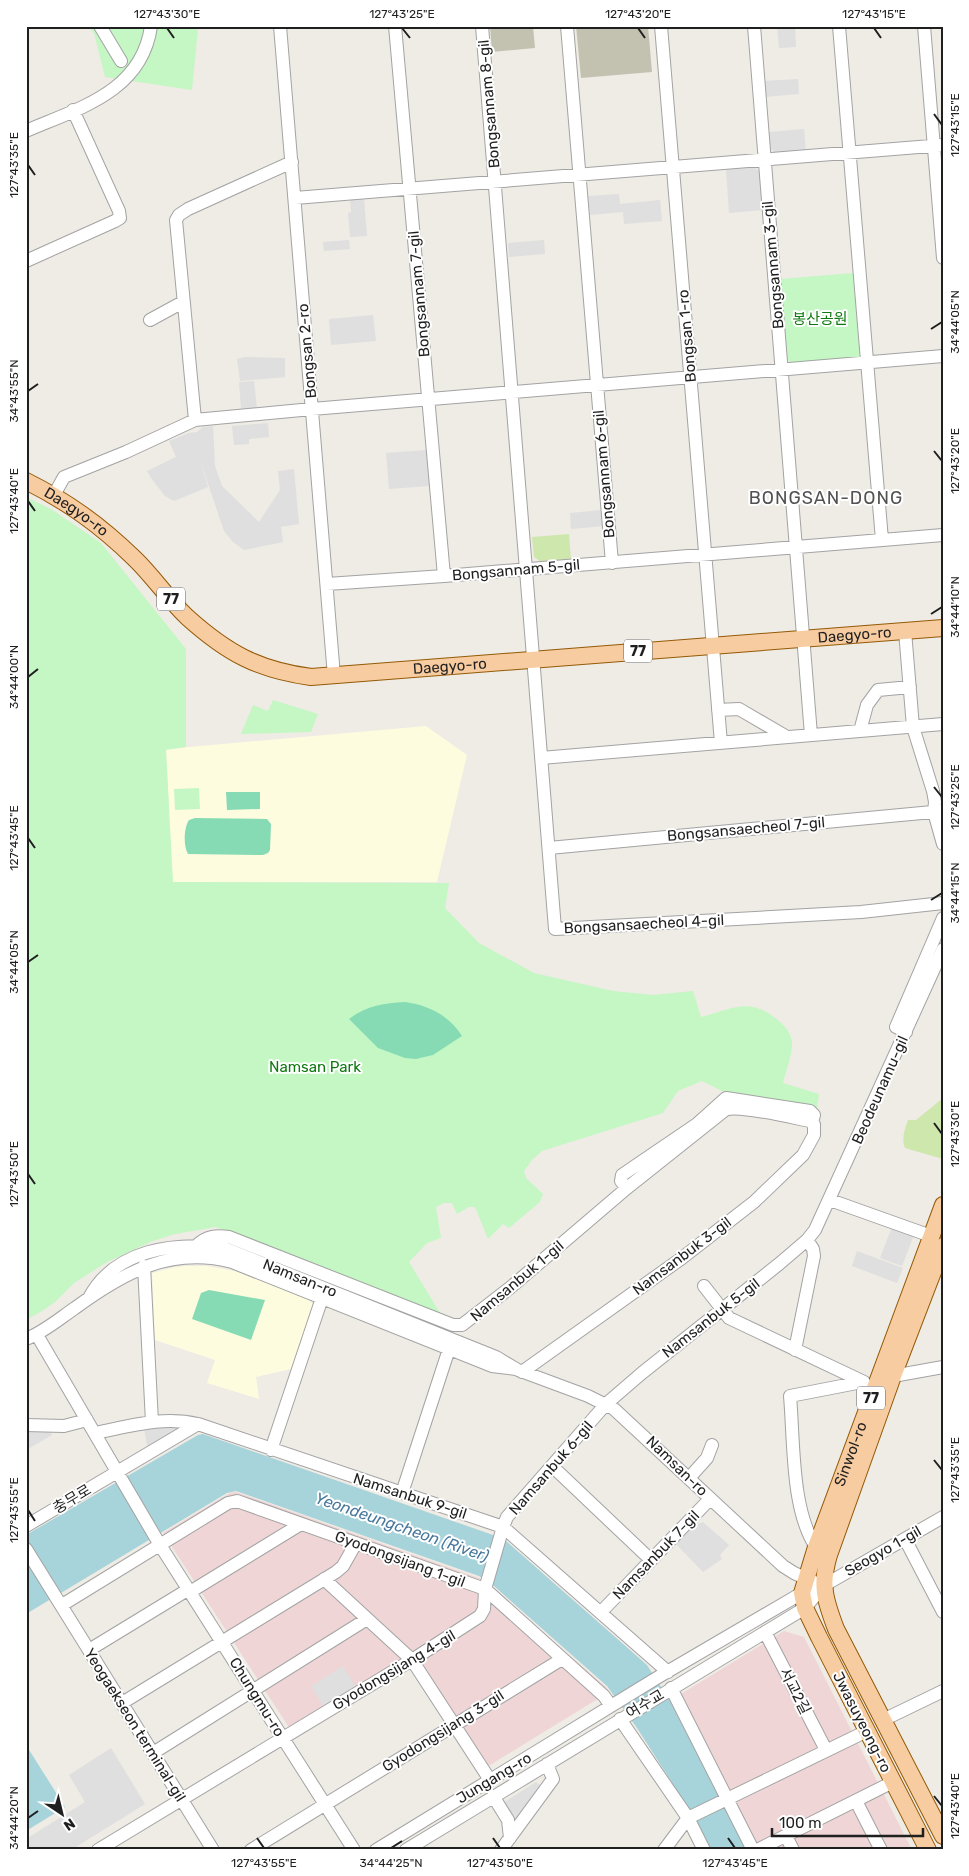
<svg xmlns="http://www.w3.org/2000/svg" width="969" height="1876" viewBox="0 0 969 1876" font-family="Rubik,'Noto Sans KR',sans-serif">
	<style>
		.commercial { fill: #efd5d6 }
		.education { fill: #fefcdf }
		.construction { fill: #c3c2b1 }
		.grass { fill: #cee7ad }
		.park { fill: #c4f7c4 }
		.pitch { fill: #86dbb4 }
		.parking { fill: #dfdfdf }
		.water { fill: #a7d3db }
		.lines { fill: none; stroke-linecap: round; stroke-linejoin: round }
		.minor-casing { stroke: #a3a3a3; stroke-width: 14 }
		.major-casing { stroke: #935a06; stroke-width: 18 }
		.minor { stroke: #fff; stroke-width: 12 }
		.major { stroke: #f8cca1; stroke-width: 16 }
		.ticks { fill: none; stroke: #1f1f1f; stroke-width: 2 }
		.labels { text-anchor: middle; dominant-baseline: central; stroke-width: 4; stroke-linejoin: round; paint-order: stroke }
		.shield { fill: #fff; stroke: #626262; stroke-width: 1 }
		.shield-label { font-size: 14px; font-weight: bold; fill: #1f1f1f }
		.street-label { font-size: 15px; fill: #1f1f1f; stroke: #fff }
		.park-label { font-size: 15px; fill: #107911; stroke: #fff }
		.water-label { font-size: 16px; font-style: italic; fill: #48789c; stroke: #fff }
		.quarter-label { font-size: 18px; letter-spacing: 1px; fill: #525252; stroke: #fff }
		.neatline { fill: none; stroke: #1f1f1f; stroke-width: 2 }
		.ticks-label { font-size: 12px; text-anchor: middle; fill: #1f1f1f }
	</style>
	<rect width="100%" height="100%" fill="#efebe5"/>
	<!-- commercial -->
	<path class="commercial" d="M236 1492 479 1578 606 1687 609 1692 487 1767 414 1654 290 1729 163 1533 230 1493Z
		M784 1631 804 1637 912 1850H747L671 1700Z"/>
	<!-- education -->
	<path class="education" d="M426 726 467 755 437 882H172L166 749Z
		M184 1266H207L235 1271 307 1298 313 1304 291 1369 256 1377 259 1399 207 1383 215 1360 155 1340 152 1273 171 1268Z"/>
	<!-- construction -->
	<path class="construction" d="M490 26H533L535 48 492 52Z
		M576 26H648L652 72 581 78Z"/>
	<!-- grass -->
	<path class="grass" d="M569 534 571 560 543 563 534 557 532 537Z
		M943 1098V1159L905 1148C901 1138 905 1129 908 1120H916Z"/>
	<!-- park -->
	<path class="park" d="M88 26H200L198 28 192 90 105 77 94 33Z
		M853 273 860 359 792 364 787 359 780 279Z
		M26 497 51 509 101 543 186 649V747L166 750 173 882 449 883 445 908 479 943 534 973 613 991 653 995 693 991 701 1017C735 1008 751 996 780 1022 787 1028 793 1037 792 1046 791 1058 786 1071 783 1083L819 1094 817 1109 726 1093 702 1081 678 1091 663 1113 542 1151 532 1160 524 1171 526 1178 543 1194 540 1202 509 1228 503 1224 488 1239 475 1207H469L457 1214 452 1203H444L436 1207 441 1238 427 1243 409 1262 440 1313 216 1227 175 1234 153 1241 107 1262 74 1283 55 1302 42 1311 26 1320Z
		M273 700 318 714 311 732 241 734 253 705 268 711Z
		M199 788 200 809 175 810 174 789Z"/>
	<!-- pitch -->
	<path class="pitch" d="M226 792H260V809L227 810Z
		M195 818 267 819 271 824 270 850 268 853 263 855 188 854C183 846 184 827 189 820Z
		M405 1002C428 1005 450 1016 462 1036L433 1055 416 1059 405 1058 378 1048 349 1019C366 1006 384 1003 405 1002Z
		M209 1290 265 1300 251 1340 192 1319 201 1293Z"/>
	<!-- parking -->
	<path class="parking" d="M777 26H795L796 47 779 48Z
		M798 79 799 94 764 97 763 81Z
		M804 129 806 153 778 155 770 148 769 132Z
		M754 167 760 172 763 210 729 213 726 169Z
		M619 194 620 204 660 200 662 221 624 224 623 212 590 215 588 196Z
		M364 199 367 236 350 237 348 213 351 212 350 200Z
		M349 240 350 249 324 251 323 242Z
		M544 240 545 254 509 257 508 243Z
		M373 315 376 341 331 345 329 319Z
		M245 357 285 358V377L240 381 237 359Z
		M254 381 257 408 241 409 239 382Z
		M268 423 269 437 249 439V444L234 445 232 426Z
		M213 426 215 466 222 486 259 522 280 490 278 471 294 469 299 524 281 527 283 542 244 550 233 542 224 531 200 460 208 487 174 501 165 496 151 478 147 471 176 457 169 441 189 433 197 432 203 427Z
		M427 450 430 486 389 489 386 453Z
		M601 510 603 526 571 529 570 513Z
		M892 1227 914 1235 902 1266 880 1258Z
		M857 1251 903 1268 897 1283 852 1266Z
		M185 1426 148 1450 144 1428Z
		M26 1429 50 1430 52 1435 26 1450Z
		M703 1522 729 1545 720 1555 722 1559 703 1572 675 1543 697 1524Z
		M343 1666 355 1686 323 1706 311 1686Z
		M111 1748 145 1804 71 1850H26V1839L85 1802 69 1775Z
		M536 1782 542 1787 512 1827 503 1803Z"/>
	<!-- water -->
	<path class="water" d="M203 1434 493 1535 506 1541 647 1665 670 1701 746 1850H710L687 1806 637 1728 607 1686 494 1586 479 1576 236 1491 227 1493 26 1614V1535L198 1435Z
		M26 1745 65 1807 26 1831Z"/>
	<g class="lines">
		<defs>
			<path id="minor" d="M100 26 121 61
				M280 26 334 676
				M395 26 444 576
				M482 26 555 929 861 912 943 903
				M567 26 612 563
				M661 26 721 743
				M754 26 811 735
				M839 26 882 540
				M924 26 943 258
				M26 131C79 108 142 92 151 26
				M295 198 943 145
				M26 261 115 221 120 218 119 211 73 110
				M150 320 183 302
				M195 420 176 220 179 215 188 209 292 162
				M54 495 64 477 126 452 195 420 312 409 943 356
				M327 584 444 576 943 535
				M905 631 913 727 933 791 935 802 934 812 943 844
				M718 710 739 709 787 737
				M860 731 867 705 878 690 910 687
				M541 758 943 724
				M549 848 943 811
				M906 1032 896 1027 943 918
				M627 1188 621 1181 622 1175 697 1124 726 1098 810 1111 814 1115 812 1122
				M830 1200 931 1236
				M196 1246C206 1236 216 1235 229 1237L453 1325H462L511 1287 627 1188 725 1110C737 1104 794 1118 810 1121L814 1124V1135L803 1155 754 1202 682 1258 522 1372
				M144 1266 152 1422
				M704 1286 729 1318 864 1382
				M37 1335 160 1545 354 1850
				M26 1339C44 1332 59 1319 75 1308 123 1273 170 1246 232 1262L492 1366 516 1369 496 1357 224 1248C174 1242 115 1249 89 1298
				M795 1350 814 1256 813 1249 807 1240
				M518 1370 588 1396 614 1409 783 1566 794 1573 814 1582
				M893 1376 943 1367
				M26 1425 64 1426 87 1420
				M95 1433C131 1426 162 1416 198 1424L503 1527 668 1672
				M271 1450 322 1298
				M552 1466 651 1560
				M689 1478 707 1458 712 1445
				M402 1493 449 1349
				M26 1526 198 1424
				M905 1539 943 1612
				M816 1547C791 1510 794 1440 790 1396L862 1382
				M26 1549 213 1850
				M324 1579 412 1660 490 1780
				M190 1592 301 1524
				M62 1605 228 1503 237 1501 485 1589 604 1696 611 1706
				M601 1612 710 1499
				M765 1632 826 1750
				M89 1650 189 1589
				M671 1688 753 1850
				M122 1703 336 1572 343 1566 356 1543
				M620 1719 688 1818 704 1850
				M883 1720 943 1691
				M153 1753 367 1619
				M493 1796 508 1820 510 1838
				M856 1801 881 1850
				M786 1836 793 1850
				M98 1850 412 1660 480 1616 484 1609 485 1589 503 1527 507 1517 606 1404 642 1373 779 1264 807 1240 815 1230 943 949
				M251 1850 562 1659
				M376 1850 660 1676 802 1593 823 1586 943 1517
				M406 1850 805 1608 823 1586
				M501 1850 553 1779 547 1764
				M664 1850 688 1818 867 1731
				M757 1850 893 1782"/>
			<g id="major">
				<path id="s1" d="M26 481C68 502 100 525 134 558 153 576 168 599 187 617 227 653 258 670 311 677L943 628"/>
				<path d="M943 1246 893 1376 829 1555C820 1585 825 1600 836 1629L943 1836"/>
				<path id="s2" d="M928 1850 819 1637 805 1608 802 1593 816 1547 943 1205"/>
			</g>
		</defs>
		<!-- minor casing -->
		<use href="#minor" class="minor-casing"/>
		<!-- major casing -->
		<use href="#major" class="major-casing"/>
		<!-- minor -->
		<use href="#minor" class="minor"/>
		<!-- major -->
		<use href="#major" class="major"/>
	</g>
	<!-- ticks -->
	<path class="ticks" d="M167 28 174 38M402 28 410 38M638 28 645 38M874 28 881 38M934 114 942 125M28 165 35 175M931 329 942 322M28 391 38 384M934 451 942 461M28 501 35 511M931 614 942 607M28 677 38 669M934 787 942 797M28 838 35 848M931 900 942 893M28 962 38 955M934 1123 942 1134M28 1174 35 1184M934 1460 942 1470M28 1510 35 1521M934 1796 942 1806M28 1818 38 1811M257 1838 264 1848M493 1838 500 1848M728 1838 735 1848M391 1848 402 1841"/>
	<g class="labels">
		<!-- shield labels -->
		<g class="shield">
			<rect x="157" y="587.5" width="28" height="23" rx="4"/>
			<rect x="624" y="639.5" width="28" height="23" rx="4"/>
			<rect x="857" y="1386.5" width="28" height="23" rx="4"/>
		</g>
		<g class="shield-label">
			<text x="171" y="599">77</text>
			<text x="638" y="651">77</text>
			<text x="871" y="1398">77</text>
		</g>
		<!-- street labels -->
		<g class="street-label">
			<text transform="translate(489 104) rotate(-95)">Bongsannam 8-gil</text>
			<text transform="translate(773 265) rotate(-95)">Bongsannam 3-gil</text>
			<text transform="translate(419 294) rotate(-95)">Bongsannam 7-gil</text>
			<text transform="translate(687 336) rotate(-95)">Bongsan 1-ro</text>
			<text transform="translate(307 351) rotate(-95)">Bongsan 2-ro</text>
			<text transform="translate(604 474) rotate(-95)">Bongsannam 6-gil</text>
			<text stroke="none"><textPath href="#s1" startOffset="59">Daegyo-ro</textPath></text>
			<text transform="translate(516 570) rotate(-5)">Bongsannam 5-gil</text>
			<text stroke="none"><textPath href="#s1" startOffset="898">Daegyo-ro</textPath></text>
			<text stroke="none"><textPath href="#s1" startOffset="492">Daegyo-ro</textPath></text>
			<text transform="translate(746 829) rotate(-5)">Bongsansaecheol 7-gil</text>
			<text transform="translate(644 924) rotate(-3)">Bongsansaecheol 4-gil</text>
			<text transform="translate(880 1090) rotate(-66)">Beodeunamu-gil</text>
			<text transform="translate(682 1256) rotate(-37)">Namsanbuk 3-gil</text>
			<text transform="translate(300 1278) rotate(22)">Namsan-ro</text>
			<text transform="translate(517 1281) rotate(-40)">Namsanbuk 1-gil</text>
			<text transform="translate(711 1318) rotate(-38)">Namsanbuk 5-gil</text>
			<text stroke="none"><textPath href="#s2" startOffset="434">Sinwol-ro</textPath></text>
			<text transform="translate(677 1466) rotate(44)">Namsan-ro</text>
			<text transform="translate(551 1468) rotate(-49)">Namsanbuk 6-gil</text>
			<text transform="translate(410 1496) rotate(18)">Namsanbuk 9-gil</text>
			<text transform="translate(72 1499) rotate(-31)">충무로</text>
			<text transform="translate(883 1551) rotate(-30)">Seogyo 1-gil</text>
			<text transform="translate(656 1555) rotate(-46)">Namsanbuk 7-gil</text>
			<text transform="translate(400 1559) rotate(20)">Gyodongsijang 1-gil</text>
			<text transform="translate(394 1670) rotate(-31)">Gyodongsijang 4-gil</text>
			<text transform="translate(795 1691) rotate(63)">서교2길</text>
			<text transform="translate(257 1697) rotate(58)">Chungmu-ro</text>
			<text transform="translate(645 1704) rotate(-31)">여수교</text>
			<text transform="translate(862 1722) rotate(63)">Jwasuyeong-ro</text>
			<text transform="translate(135 1725) rotate(58)">Yeogaekseon terminal-gil</text>
			<text transform="translate(443 1731) rotate(-32)">Gyodongsijang 3-gil</text>
			<text transform="translate(494 1778) rotate(-31)">Jungang-ro</text>
		</g>
		<!-- park labels -->
		<g class="park-label">
			<text x="820" y="319">봉산공원</text>
			<text x="315" y="1067">Namsan Park</text>
		</g>
		<!-- water labels -->
		<g class="water-label">
			<text transform="translate(402 1527) rotate(19)">Yeondeungcheon (River)</text>
		</g>
		<!-- quarter labels -->
		<g class="quarter-label">
			<text x="826" y="498">BONGSAN-DONG</text>
		</g>
	</g>
	<!-- border -->
	<rect width="969" height="1876" fill="none" stroke="#ffffff" stroke-width="55"/>
	<!-- north arrow -->
	<g transform="translate(62 1814) rotate(145)" stroke="#ffffff" stroke-width="4" paint-order="stroke">
	<path d="M0-4L9 19L0 12L-9 19Z" fill="#1f1f1f"/>
	<text y="-8" font-size="14" font-weight="bold" text-anchor="middle" fill="#1f1f1f">N</text>
	</g>
	<!-- scale -->
	<path d="M772 1828v8h151v-8" fill="none" stroke="#1f1f1f" stroke-width="2.5"/>
	<text x="779" y="1828" font-size="15" fill="#1f1f1f" stroke="#ffffff" stroke-width="4" paint-order="stroke">100 m</text>
	<rect x="28" y="28" width="914" height="1820" class="neatline"/>
	<g class="ticks-label">
		<text x="167" y="18">127°43'30"E</text>
		<text x="402" y="18">127°43'25"E</text>
		<text x="638" y="18">127°43'20"E</text>
		<text x="874" y="18">127°43'15"E</text>
		<text transform="translate(955 125) rotate(-90)" y="4">127°43'15"E</text>
		<text transform="translate(14 165) rotate(-90)" y="4">127°43'35"E</text>
		<text transform="translate(955 322) rotate(-90)" y="4">34°44'05"N</text>
		<text transform="translate(14 391) rotate(-90)" y="4">34°43'55"N</text>
		<text transform="translate(955 461) rotate(-90)" y="4">127°43'20"E</text>
		<text transform="translate(14 501) rotate(-90)" y="4">127°43'40"E</text>
		<text transform="translate(955 607) rotate(-90)" y="4">34°44'10"N</text>
		<text transform="translate(14 677) rotate(-90)" y="4">34°44'00"N</text>
		<text transform="translate(955 797) rotate(-90)" y="4">127°43'25"E</text>
		<text transform="translate(14 838) rotate(-90)" y="4">127°43'45"E</text>
		<text transform="translate(955 893) rotate(-90)" y="4">34°44'15"N</text>
		<text transform="translate(14 962) rotate(-90)" y="4">34°44'05"N</text>
		<text transform="translate(955 1134) rotate(-90)" y="4">127°43'30"E</text>
		<text transform="translate(14 1174) rotate(-90)" y="4">127°43'50"E</text>
		<text transform="translate(955 1470) rotate(-90)" y="4">127°43'35"E</text>
		<text transform="translate(14 1510) rotate(-90)" y="4">127°43'55"E</text>
		<text transform="translate(955 1806) rotate(-90)" y="4">127°43'40"E</text>
		<text transform="translate(14 1818) rotate(-90)" y="4">34°44'20"N</text>
		<text x="264" y="1867">127°43'55"E</text>
		<text x="391" y="1867">34°44'25"N</text>
		<text x="500" y="1867">127°43'50"E</text>
		<text x="735" y="1867">127°43'45"E</text>
	</g>
</svg>
